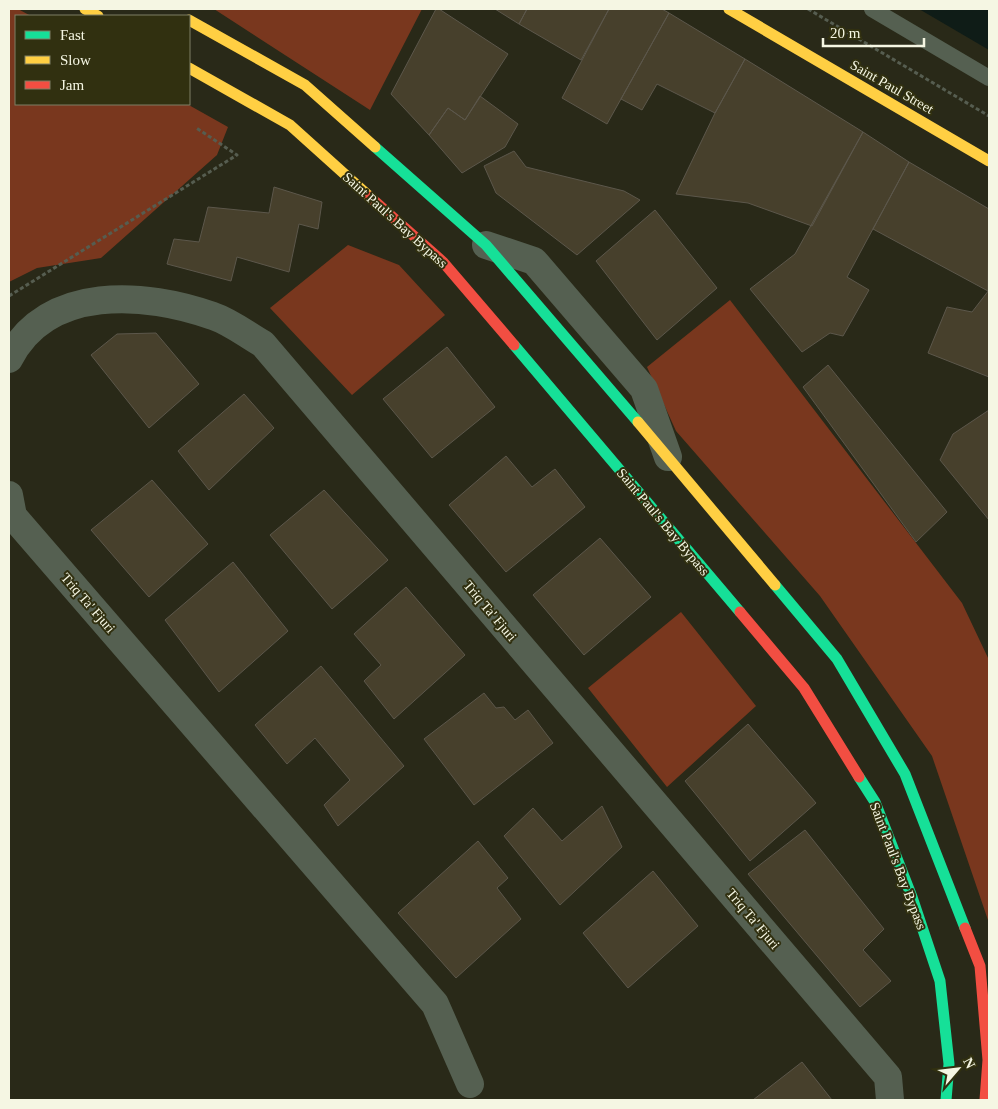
<svg xmlns="http://www.w3.org/2000/svg" width="998" height="1109" viewBox="0 0 998 1109" font-family="'Times New Roman',serif">
	<style>
		.forest { fill: #79371e }
		.water { fill: #0f1c17 }
		.building { fill: #47402c; stroke: #5c574b }
		.lines { fill: none; stroke-linecap: round; stroke-linejoin: round }
		.path { stroke: #565d50; stroke-width: 3; stroke-dasharray: 4 2.5; stroke-linecap: butt }
		.lane { stroke: #556051; stroke-width: 16 }
		.street { stroke: #556051; stroke-width: 28 }
		.fast { stroke: #16e098; stroke-width: 11 }
		.slow { stroke: #ffcf43; stroke-width: 11 }
		.jam { stroke: #f24e42; stroke-width: 11 }
		.labels { text-anchor: middle; dominant-baseline: central; stroke-width: 4; stroke-linejoin: round; paint-order: stroke }
		.street-label { font-size: 14px; fill: #f5f6e3; stroke: #313010 }
	</style>
	<rect width="100%" height="100%" fill="#292918"/>
	<!-- forest -->
	<path class="forest" d="M9 9H18L31 16H16V104H187L228 127 217 155 101 258 37 268 9 282Z
		M214 9H422L370 110Z
		M348 245 399 265 445 315 352 395 270 308Z
		M730 300 962 603 989 660V923L932 756 820 596 676 431 647 367Z
		M681 612 756 706 667 787 588 688Z"/>
	<!-- water -->
	<path class="water" d="M919 9H989V50Z"/>
	<!-- building -->
	<path class="building" d="M436 9H439L508 54 465 120 448 108 429 135 391 94Z
		M495 9H527L519 24Z
		M527 9H609L581 60 519 24Z
		M609 9H662L669 13 607 124 562 98Z
		M669 13 745 59 715 113 657 84 642 110 621 99Z
		M745 59 863 132 812 226 748 203 676 194 715 113Z
		M480 96 518 124 505 147 462 173 429 135 448 108 465 120Z
		M863 132 909 162 847 277 869 290 843 336 830 333 802 352 750 289 795 254Z
		M514 151 526 167 624 191 640 200 577 255 496 193 484 166Z
		M909 162 989 209 988 291 873 229Z
		M274 187 322 202 318 229 299 224 289 272 237 257 231 281 167 264 174 239 199 242 208 207 269 213Z
		M655 210 717 288 657 340 596 261Z
		M989 290V377L928 353 947 307 972 312Z
		M156 333 199 384 149 428 91 355 117 334Z
		M447 347 495 407 432 458 383 399Z
		M828 365 947 512 916 542 803 387Z
		M244 394 274 428 209 490 178 451Z
		M989 410V520L940 460 953 434Z
		M506 456 532 487 555 469 585 507 506 572 449 505Z
		M152 480 208 544 149 597 91 530Z
		M324 490 388 560 332 609 270 535Z
		M600 538 651 597 584 655 533 595Z
		M233 562 288 631 219 692 165 620Z
		M406 587 465 655 394 719 364 681 381 665 354 634Z
		M321 666 404 766 338 826 324 805 350 780 315 738 287 764 255 725Z
		M484 693 496 708 504 707 515 720 528 710 553 743 474 805 424 739Z
		M748 724 816 803 750 861 685 781Z
		M602 806 622 847 560 905 504 836 533 808 562 841Z
		M805 830 884 929 863 950 891 981 860 1007 748 874Z
		M478 841 508 878 497 888 521 919 456 978 398 913Z
		M653 871 698 926 628 988 583 933Z
		M802 1062 832 1100H753Z"/>
	<g class="lines">
		<!-- path -->
		<path class="path" d="M808 9 989 116
			M9 296 237 155 195 127"/>
		<!-- lane -->
		<path class="lane" d="M872 9 989 78"/>
		<!-- street -->
		<path class="street" d="M486 245 534 261 644 389 668 457
			M9 359C47 284 146 292 213 316 231 322 247 335 263 344L888 1077 890 1100
			M9 495 13 516 435 1004 470 1084"/>
		<!-- fast -->
		<path class="fast" d="M375 147 486 245 638 422
			M514 345 740 612
			M775 585 837 659 905 774 965 928
			M859 777 875 802 912 897 940 981 949 1064 946 1100"/>
		<!-- slow -->
		<path class="slow" d="M85 9 98 16
			M729 9 989 161
			M189 20 305 85 375 147
			M189 68 290 125 370 197
			M638 422 775 585"/>
		<!-- jam -->
		<path class="jam" d="M370 197 443 262 514 345
			M740 612 804 688 859 777
			M965 928 980 966 988 1060 985 1100"/>
	</g>
	<g class="labels">
		<!-- street labels -->
		<g class="street-label">
			<text transform="translate(892 87) rotate(30)">Saint Paul Street</text>
			<text transform="translate(395 220) rotate(42)">Saint Paul's Bay Bypass</text>
			<text transform="translate(663 522) rotate(50)">Saint Paul's Bay Bypass</text>
			<text transform="translate(88 603) rotate(49)">Triq Ta' Fjuri</text>
			<text transform="translate(490 611) rotate(50)">Triq Ta' Fjuri</text>
			<text transform="translate(898 866) rotate(69)">Saint Paul's Bay Bypass</text>
			<text transform="translate(753 919) rotate(50)">Triq Ta' Fjuri</text>
		</g>
	</g>
	<!-- border -->
	<rect width="998" height="1109" fill="none" stroke="#f5f6e3" stroke-width="20"/>
	<!-- legend -->
	<rect x="15" y="15" width="175" height="90" fill="#313010" stroke="#7f7f64"/>
	<rect x="25" y="31" width="25" height="8" fill="#16e098" stroke="#7f7f64"/>
	<text x="60" y="40" font-size="15" fill="#f5f6e3">Fast</text>
	<rect x="25" y="56" width="25" height="8" fill="#ffcf43" stroke="#7f7f64"/>
	<text x="60" y="65" font-size="15" fill="#f5f6e3">Slow</text>
	<rect x="25" y="81" width="25" height="8" fill="#f24e42" stroke="#7f7f64"/>
	<text x="60" y="90" font-size="15" fill="#f5f6e3">Jam</text>
	<!-- north arrow -->
	<g transform="translate(958 1069) rotate(62)" stroke="#313010" stroke-width="4" paint-order="stroke">
	<path d="M0-4L9 19L0 12L-9 19Z" fill="#f5f6e3"/>
	<text y="-8" font-size="14" font-weight="bold" text-anchor="middle" fill="#f5f6e3">N</text>
	</g>
	<!-- scale -->
	<path d="M823 38v8h101v-8" fill="none" stroke="#f5f6e3" stroke-width="2.5"/>
	<text x="830" y="38" font-size="15" fill="#f5f6e3" stroke="#313010" stroke-width="4" paint-order="stroke">20 m</text>
</svg>
